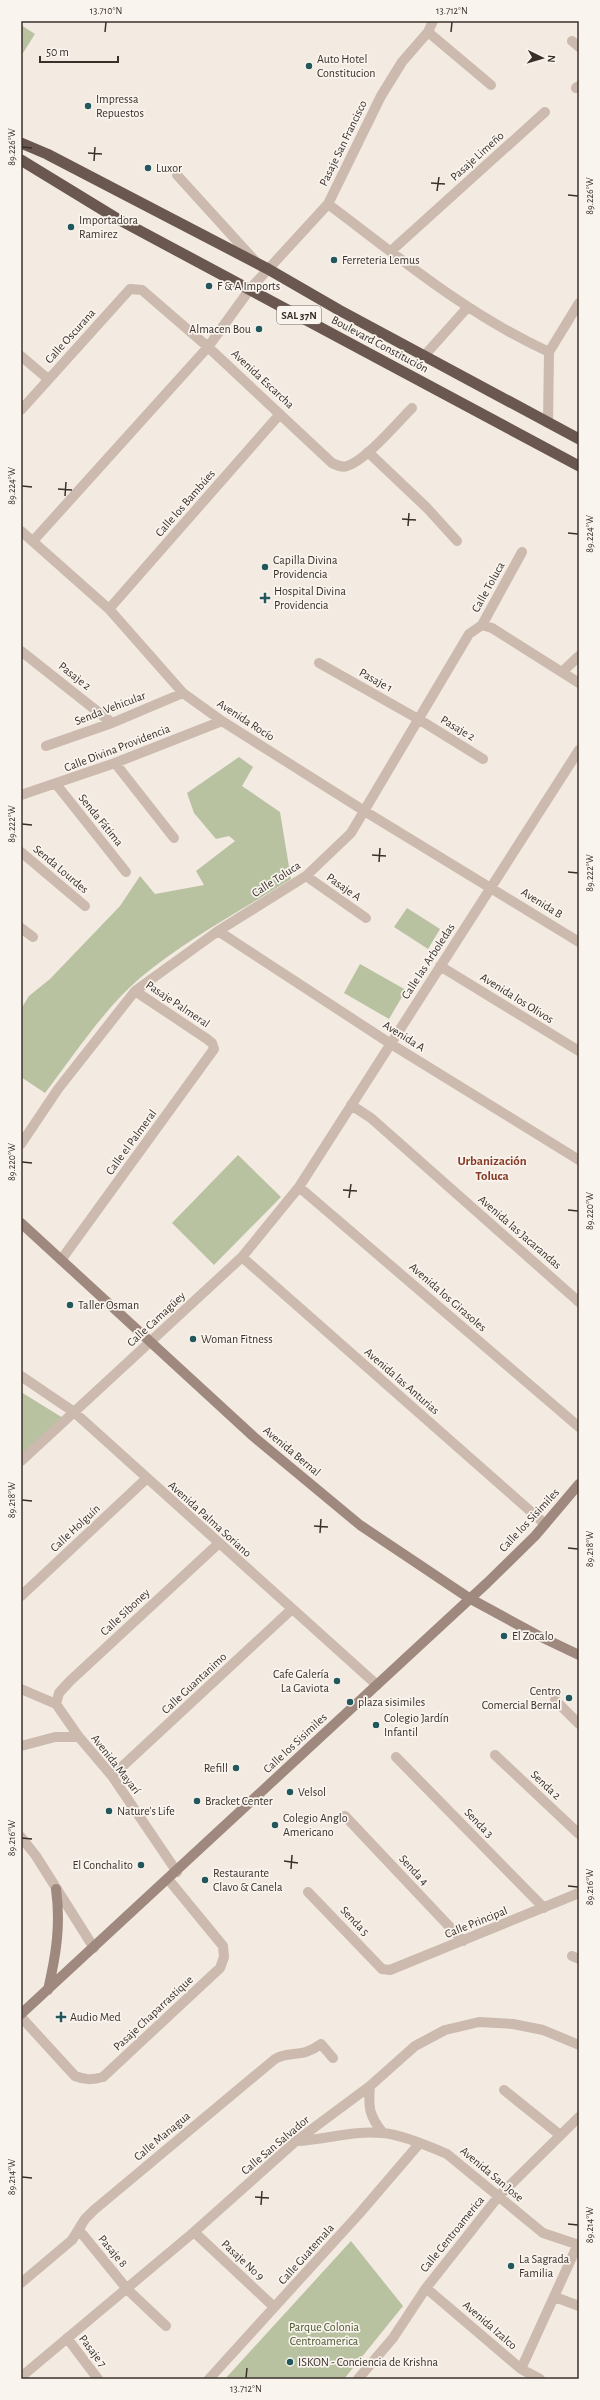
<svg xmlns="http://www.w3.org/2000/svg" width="600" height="2400" viewBox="0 0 600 2400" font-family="'Alegreya Sans',sans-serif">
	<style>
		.green { fill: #b8c2a1 }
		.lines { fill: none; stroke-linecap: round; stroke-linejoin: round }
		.minor { stroke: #cbbaad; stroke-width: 10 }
		.tertiary { stroke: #cbbaad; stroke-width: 10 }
		.secondary { stroke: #9f897e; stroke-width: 10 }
		.trunk { stroke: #6a5850; stroke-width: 11 }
		.ticks { fill: none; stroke: #3a302b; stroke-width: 1.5 }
		.poi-dot { fill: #22585b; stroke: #faf4ee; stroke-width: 1.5 }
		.labels { text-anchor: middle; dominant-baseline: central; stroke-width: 3.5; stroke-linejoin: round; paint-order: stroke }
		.shield { fill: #faf4ee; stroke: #746b66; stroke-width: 1 }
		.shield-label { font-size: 11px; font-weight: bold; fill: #3a302b }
		.poi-label { font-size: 12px; fill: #3a302b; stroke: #faf4ee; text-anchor: start }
		.street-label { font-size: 12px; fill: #3a302b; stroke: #faf4ee }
		.park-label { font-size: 12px; fill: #4a5830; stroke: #faf4ee }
		.neighbourhood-label { font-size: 13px; font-weight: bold; fill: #873b26; stroke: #faf4ee }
		.neatline { fill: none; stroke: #3a302b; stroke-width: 1.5 }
		.ticks-label { font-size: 10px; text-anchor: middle; fill: #3a302b }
	</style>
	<rect width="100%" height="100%" fill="#f3eae1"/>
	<!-- green -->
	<path class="green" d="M21 25 35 34 21 56Z
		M239 757 253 767 242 786 280 812 291 879C242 910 184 941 140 978 103 1010 75 1054 45 1093L21 1077V1009L29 996 50 979 120 906 140 876 155 894 204 885 196 871 235 841 229 836 216 839 194 813 187 793Z
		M407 908 440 929 428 949 394 927Z
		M360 964 406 990 389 1019 344 993Z
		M238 1155 281 1197 214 1265 172 1223Z
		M21 1392 63 1418 21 1457Z
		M351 2241 403 2306 344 2379H225Z"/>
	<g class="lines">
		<!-- minor -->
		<path class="minor" d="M428 32 491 85
			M572 41 579 47
			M576 88 579 86
			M177 175 256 262
			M328 204C400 258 466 314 549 352
			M391 251 545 112
			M21 356 48 379
			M424 356 467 308
			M21 410 130 289 142 290 208 347 332 463C337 465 342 468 347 466 365 461 397 423 412 408
			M548 423 549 352 579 303
			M368 452 427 508 457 541
			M21 531 109 609 183 693 222 721 366 812 579 942
			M33 541 208 347 250 289 328 204 381 96 402 62 428 32 433 21
			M109 609 280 414
			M482 625 492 628 579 683
			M21 651 112 723
			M319 663 420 720 483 759
			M562 672 579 656
			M46 746 112 723 183 693
			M115 763 174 838
			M56 784 126 872
			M21 795 115 763 222 721
			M21 852 85 906
			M306 876 366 918
			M21 928 33 937
			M218 931 391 1044 579 1160
			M440 966 579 1051
			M351 1105 371 1118 579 1302
			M21 1144 58 1089 135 991 218 931 306 876 351 833 469 634 482 625 522 552
			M299 1187 579 1427
			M242 1257 545 1524
			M61 1260 214 1049 212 1043 207 1039 135 991
			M21 1376 74 1412 377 1685
			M21 1461 242 1257 299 1187 579 750
			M21 1596 146 1479
			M21 1689 56 1704 79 1737 112 1776 177 1872
			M555 1700 579 1724
			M56 1704 59 1693 70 1681 218 1544
			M21 1746 55 1737H79
			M495 1755 579 1834
			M396 1757 544 1908
			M112 1776 292 1609
			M345 1816 463 1941
			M308 1892 382 1969 390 1970 579 1893
			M572 1956 579 1959
			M21 2017 75 2076C85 2080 92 2080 103 2077L220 1968 224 1957 223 1946 168 1879
			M370 2086C368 2107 369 2116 383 2133
			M504 2090 560 2135
			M296 2141C325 2140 353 2130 382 2133 399 2134 431 2147 447 2154L543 2233 579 2245
			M79 2230 127 2289 166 2326
			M194 2232 274 2307
			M21 2283 72 2240 85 2219 94 2210 275 2059C291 2050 301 2059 321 2044L333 2058
			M426 2288 521 2369 540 2379
			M555 2297 579 2306
			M67 2338 98 2379
			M521 2369 578 2244
			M21 2377 194 2232 296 2141 370 2086 415 2046 445 2030 479 2022 513 2024 543 2030 579 2045
			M209 2379 359 2214 419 2144
			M358 2379 393 2338 426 2288 498 2197 579 2117"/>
		<!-- tertiary -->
		<path class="tertiary" d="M21 1837 36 1856 94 1948"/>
		<!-- secondary -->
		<path class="secondary" d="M21 1223 254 1437 360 1525 469 1598 537 1635 579 1655
			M48 1990C56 1955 61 1925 56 1889
			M21 2014 487 1583 535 1536 579 1484"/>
		<!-- trunk -->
		<path class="trunk" d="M21 143 47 154 268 269 339 310 579 439
			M21 160 116 218 579 466"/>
	</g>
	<!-- ticks -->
	<path class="ticks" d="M105 32 106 22M451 32 452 22M22 147 32 148M88 153 102 154M94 161 95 147M431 183 445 184M437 191 439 177M568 195 578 196M22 486 32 487M58 489 72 490M65 496 66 482M402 519 416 520M408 526 409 513M568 533 578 534M22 824 32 825M372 855 386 856M379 862 380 848M568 872 578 873M22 1162 32 1163M343 1190 357 1191M349 1198 351 1184M568 1210 578 1211M22 1500 32 1501M314 1526 328 1527M320 1533 321 1519M568 1548 578 1549M22 1838 32 1839M284 1861 298 1863M291 1869 292 1855M568 1886 578 1887M22 2177 32 2178M255 2197 269 2198M261 2205 262 2191M568 2224 578 2225M246 2378 247 2368"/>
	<!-- markers -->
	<g class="poi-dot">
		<circle cx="309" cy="66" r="4"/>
		<circle cx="88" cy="106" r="4"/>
		<circle cx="148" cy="168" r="4"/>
		<circle cx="71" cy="227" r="4"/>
		<circle cx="334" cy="260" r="4"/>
		<circle cx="209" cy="286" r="4"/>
		<circle cx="259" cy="329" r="4"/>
		<circle cx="265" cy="567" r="4"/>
		<path d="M263 592h4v4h4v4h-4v4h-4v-4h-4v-4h4z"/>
		<circle cx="70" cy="1305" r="4"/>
		<circle cx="193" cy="1339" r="4"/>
		<circle cx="504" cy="1636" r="4"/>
		<circle cx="337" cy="1681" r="4"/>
		<circle cx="569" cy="1698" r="4"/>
		<circle cx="350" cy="1702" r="4"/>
		<circle cx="376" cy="1725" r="4"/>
		<circle cx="236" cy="1768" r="4"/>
		<circle cx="290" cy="1792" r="4"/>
		<circle cx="197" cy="1801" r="4"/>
		<circle cx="109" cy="1811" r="4"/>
		<circle cx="275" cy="1825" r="4"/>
		<circle cx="141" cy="1865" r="4"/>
		<circle cx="205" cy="1880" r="4"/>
		<path d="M59 2011h4v4h4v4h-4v4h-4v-4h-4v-4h4z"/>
		<circle cx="511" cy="2266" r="4"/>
		<circle cx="290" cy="2362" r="4"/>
	</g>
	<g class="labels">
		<!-- shield labels -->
		<rect class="shield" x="277" y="306" width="44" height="18" rx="3"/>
		<g class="shield-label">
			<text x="299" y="315">SAL 37N</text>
		</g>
		<!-- poi labels -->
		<g class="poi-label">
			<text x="317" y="59">Auto Hotel<tspan x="317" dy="14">Constitucion</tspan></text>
			<text x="96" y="99">Impressa<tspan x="96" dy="14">Repuestos</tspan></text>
			<text x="156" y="168">Luxor</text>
			<text x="79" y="220">Importadora<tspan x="79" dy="14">Ramirez</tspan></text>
			<text x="342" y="260">Ferreteria Lemus</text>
			<text x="217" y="286">F &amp; A Imports</text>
			<text x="251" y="329" text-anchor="end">Almacen Bou</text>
			<text x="273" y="560">Capilla Divina<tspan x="273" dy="14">Providencia</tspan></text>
			<text x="274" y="591">Hospital Divina<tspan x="274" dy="14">Providencia</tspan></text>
			<text x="78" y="1305">Taller Osman</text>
			<text x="201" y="1339">Woman Fitness</text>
			<text x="512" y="1636">El Zocalo</text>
			<text x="329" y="1674" text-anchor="end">Cafe Galería<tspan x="329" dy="14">La Gaviota</tspan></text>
			<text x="561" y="1691" text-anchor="end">Centro<tspan x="561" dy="14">Comercial Bernal</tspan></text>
			<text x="358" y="1702">plaza sisimiles</text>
			<text x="384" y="1718">Colegio Jardín<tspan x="384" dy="14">Infantil</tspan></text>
			<text x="228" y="1768" text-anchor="end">Refill</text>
			<text x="298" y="1792">Velsol</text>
			<text x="205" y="1801">Bracket Center</text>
			<text x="117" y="1811">Nature's Life</text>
			<text x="283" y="1818">Colegio Anglo<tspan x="283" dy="14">Americano</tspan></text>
			<text x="133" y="1865" text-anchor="end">El Conchalito</text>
			<text x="213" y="1873">Restaurante<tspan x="213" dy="14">Clavo &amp; Canela</tspan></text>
			<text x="70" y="2017">Audio Med</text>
			<text x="519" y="2259">La Sagrada<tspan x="519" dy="14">Familia</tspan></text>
			<text x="298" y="2362">ISKON - Conciencia de Krishna</text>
		</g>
		<!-- street labels -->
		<g class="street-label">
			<text transform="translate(343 143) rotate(-64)">Pasaje San Francisco</text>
			<text transform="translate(477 156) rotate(-42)">Pasaje Limeño</text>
			<text transform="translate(70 336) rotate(-48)">Calle Oscurana</text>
			<text transform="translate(380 344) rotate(28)">Boulevard Constitución</text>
			<text transform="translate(263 379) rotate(43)">Avenida Escarcha</text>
			<text transform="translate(185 503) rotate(-49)">Calle los Bambúes</text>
			<text transform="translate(488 587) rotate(-61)">Calle Toluca</text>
			<text transform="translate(75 676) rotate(38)">Pasaje 2</text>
			<text transform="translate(376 680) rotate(29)">Pasaje 1</text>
			<text transform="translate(110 708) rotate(-21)">Senda Vehicular</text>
			<text transform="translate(246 720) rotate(33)">Avenida Rocío</text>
			<text transform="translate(458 728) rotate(31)">Pasaje 2</text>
			<text transform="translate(117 748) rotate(-21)">Calle Divina Providencia</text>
			<text transform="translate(101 820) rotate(51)">Senda Fátima</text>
			<text transform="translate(61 869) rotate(40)">Senda Lourdes</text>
			<text transform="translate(276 879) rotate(-33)">Calle Toluca</text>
			<text transform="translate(344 887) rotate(35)">Pasaje A</text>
			<text transform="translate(542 903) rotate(32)">Avenida B</text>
			<text transform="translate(428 961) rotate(-57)">Calle las Arboledas</text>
			<text transform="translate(517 998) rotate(32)">Avenida los Olivos</text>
			<text transform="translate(178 1004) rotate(34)">Pasaje Palmeral</text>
			<text transform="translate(404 1036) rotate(32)">Avenida A</text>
			<text transform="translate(131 1142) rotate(-54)">Calle el Palmeral</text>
			<text transform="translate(520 1232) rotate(41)">Avenida las Jacarandas</text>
			<text transform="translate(448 1297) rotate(41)">Avenida los Girasoles</text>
			<text transform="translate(156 1319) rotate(-43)">Calle Camagüey</text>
			<text transform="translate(402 1381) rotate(41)">Avenida las Anturias</text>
			<text transform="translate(292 1451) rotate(40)">Avenida Bernal</text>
			<text transform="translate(210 1519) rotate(42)">Avenida Palma Soriano</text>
			<text transform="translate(529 1520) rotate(-47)">Calle los Sisimiles</text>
			<text transform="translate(75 1528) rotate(-43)">Calle Holguín</text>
			<text transform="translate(125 1612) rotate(-43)">Calle Siboney</text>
			<text transform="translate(194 1683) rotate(-43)">Calle Guantanimo</text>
			<text transform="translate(295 1743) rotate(-43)">Calle los Sisimiles</text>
			<text transform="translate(116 1764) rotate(52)">Avenida Mayarí</text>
			<text transform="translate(546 1785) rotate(43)">Senda 2</text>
			<text transform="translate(479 1823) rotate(46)">Senda 3</text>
			<text transform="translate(414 1870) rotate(47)">Senda 4</text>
			<text transform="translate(355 1921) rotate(46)">Senda 5</text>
			<text transform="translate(476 1922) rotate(-22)">Calle Principal</text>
			<text transform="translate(153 2013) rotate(-43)">Pasaje Chaparrastique</text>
			<text transform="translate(162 2136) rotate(-40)">Calle Managua</text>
			<text transform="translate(275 2145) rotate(-40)">Calle San Salvador</text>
			<text transform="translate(492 2174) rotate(40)">Avenida San Jose</text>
			<text transform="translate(452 2234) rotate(-51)">Calle Centroamerica</text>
			<text transform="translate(113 2251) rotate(50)">Pasaje 8</text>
			<text transform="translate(306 2254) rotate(-48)">Calle Guatemala</text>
			<text transform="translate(243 2260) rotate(43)">Pasaje No 9</text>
			<text transform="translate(490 2325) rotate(41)">Avenida Izalco</text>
			<text transform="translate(93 2351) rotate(53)">Pasaje 7</text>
		</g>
		<!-- park labels -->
		<g class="park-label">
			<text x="324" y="2327">Parque Colonia<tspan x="324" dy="14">Centroamerica</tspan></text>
		</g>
		<!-- neighbourhood labels -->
		<g class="neighbourhood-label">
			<text x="492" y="1161">Urbanización<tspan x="492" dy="15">Toluca</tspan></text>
		</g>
	</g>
	<!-- border -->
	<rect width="600" height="2400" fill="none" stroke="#faf4ee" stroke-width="44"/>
	<!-- north arrow -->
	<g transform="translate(542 58) rotate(95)" stroke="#faf4ee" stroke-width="3" paint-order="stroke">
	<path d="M0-3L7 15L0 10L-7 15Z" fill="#3a302b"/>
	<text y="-6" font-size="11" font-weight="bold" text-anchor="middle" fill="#3a302b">N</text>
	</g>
	<!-- scale -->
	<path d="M40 56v6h78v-6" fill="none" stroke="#3a302b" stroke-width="2"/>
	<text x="46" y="56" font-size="12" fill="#3a302b" stroke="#faf4ee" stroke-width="3" paint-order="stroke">50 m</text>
	<rect x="22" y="22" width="556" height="2356" class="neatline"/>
	<g class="ticks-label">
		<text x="106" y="14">13.710°N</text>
		<text x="452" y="14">13.712°N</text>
		<text transform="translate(11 147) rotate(-90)" y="4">89.226°W</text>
		<text transform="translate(589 196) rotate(-90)" y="4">89.226°W</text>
		<text transform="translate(11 486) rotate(-90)" y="4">89.224°W</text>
		<text transform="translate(589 534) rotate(-90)" y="4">89.224°W</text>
		<text transform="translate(11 824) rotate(-90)" y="4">89.222°W</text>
		<text transform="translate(589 873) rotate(-90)" y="4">89.222°W</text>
		<text transform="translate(11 1162) rotate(-90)" y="4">89.220°W</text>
		<text transform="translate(589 1211) rotate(-90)" y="4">89.220°W</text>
		<text transform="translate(11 1500) rotate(-90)" y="4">89.218°W</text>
		<text transform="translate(589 1549) rotate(-90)" y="4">89.218°W</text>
		<text transform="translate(11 1838) rotate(-90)" y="4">89.216°W</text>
		<text transform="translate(589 1887) rotate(-90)" y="4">89.216°W</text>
		<text transform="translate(11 2177) rotate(-90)" y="4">89.214°W</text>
		<text transform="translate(589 2225) rotate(-90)" y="4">89.214°W</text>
		<text x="246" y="2392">13.712°N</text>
	</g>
</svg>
